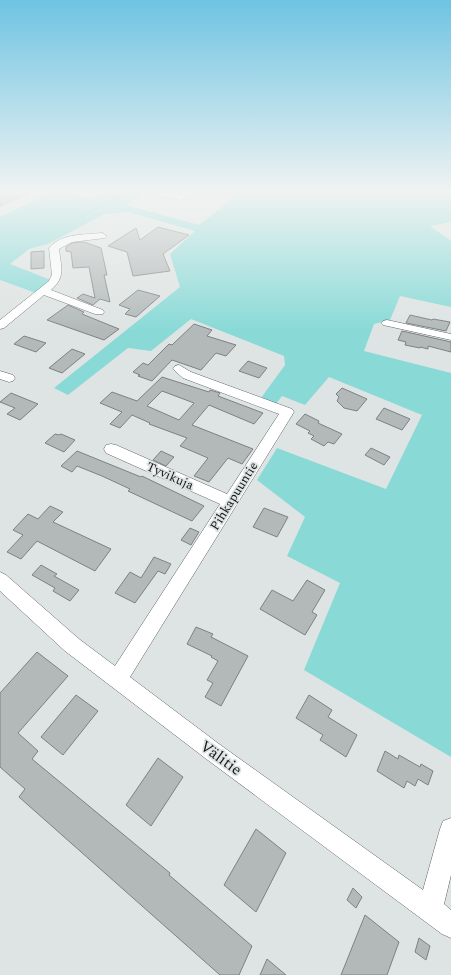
<svg xmlns="http://www.w3.org/2000/svg" width="451" height="975" viewBox="0 0 451 975" font-family="Spectral,serif">
	<style>
		.green { fill: #89dad7 }
		.lines { fill: none; stroke-linecap: round; stroke-linejoin: round }
		.stream { stroke: #58dbd8; stroke-width: 2.5 }
		.building { fill: #b3b9b9; stroke: #7c8281; fill-rule: evenodd }
		.minor-casing { stroke: #5e6363; stroke-width: 1 }
		.minor { fill: #fff; fill-rule: evenodd }
		.labels { text-anchor: middle; dominant-baseline: central; stroke-width: 3.5; stroke-linejoin: round; paint-order: stroke }
		.street-label { font-size: 13px; fill: #181a1a; stroke: #dee4e3 }
		.near-street-label { font-size: 16px; fill: #181a1a; stroke: #dee4e3 }
	</style>
	<rect width="100%" height="100%" fill="#dee4e3"/>
	<!-- green -->
	<path class="green" d="M51 193H64L94 199 105 193H144L126 205 199 225 240 193H451V222L430 226 451 241V307L400 296 390 320 374 324 364 351 451 373V757L304 670 340 583 287 556 305 517 257 480 277 448 386 489 422 415 329 377 305 405 282 396 276 404 261 398 285 365 284 356 191 319 151 351 128 348 68 395 54 388 180 287 170 254 195 231 128 212 104 214 48 244 29 249 10 264 51 280 36 293 0 280V217Z"/>
	<g class="lines">
		<!-- stream -->
		<path class="stream" d="M82 216 125 193"/>
	</g>
	<!-- building -->
	<path class="building" d="M0 193H30L0 206Z
		M158 227 189 235 163 254 170 271 133 276 127 252 108 246 136 228 140 240Z
		M84 242 101 248 107 275H104L110 302 100 299 93 305 77 298 83 294 95 298 89 267 73 268 71 252 66 251V247L72 243Z
		M44 251V268L31 269V252Z
		M138 290 160 296 136 317 125 314 130 309 119 305Z
		M68 305 84 312 82 314 119 329 104 340 47 320Z
		M410 315 432 320 433 319 450 322 446 331 406 323Z
		M194 324 212 330 207 336 236 345 226 356 216 353 201 370 172 360 152 381 138 376 140 375 133 372 143 363 148 365 169 344 172 345Z
		M402 331 451 342V352L428 346V349L420 347V348L405 345 406 342 398 340Z
		M24 336 46 343 36 352 14 344Z
		M72 349 85 354 62 373 49 368Z
		M248 361 267 368 259 378 239 371Z
		M162 377 209 392 210 390 220 393 218 396 263 413 254 424 209 405 192 425 253 449 242 464 228 458 209 482 194 476 208 458 180 446 187 438 149 424 150 423 132 415 120 428 110 424 122 412 100 403 112 392 137 401ZM162 391 194 403 179 420 147 406Z
		M342 388 367 399 357 411 344 408 337 401 339 397 336 394Z
		M11 393 38 404 20 420 7 414 15 408 0 402Z
		M384 408 410 419 402 430 376 419Z
		M305 414 319 421 318 423 342 434 334 444 328 442 324 446 311 439 314 436 308 433 310 431 296 424Z
		M55 434 59 435 61 434 75 440 64 452 45 443Z
		M371 448 390 457 384 465 365 455Z
		M77 451 141 477 142 476 204 506 192 521 128 491 130 489 102 476 77 466 72 472 61 466Z
		M161 451 174 457 166 466 153 460Z
		M50 506 63 512 53 522 111 549 95 571 37 541 21 559 7 552 23 535 13 530 28 514 38 519Z
		M264 508 288 517 277 537 253 527Z
		M190 528 199 532 191 545 181 540Z
		M154 557 171 564 165 574 158 571 135 603 115 593 130 572 141 578Z
		M41 565 57 574 54 576 79 590 70 601 53 591 55 588 32 575Z
		M307 580 325 590 312 612 317 615 305 635 260 609 272 590 293 601Z
		M196 627 213 634 211 637 248 656 221 706 205 697 213 683 207 680 218 661 211 657 212 656 187 644Z
		M37 652 68 676 18 733 38 751 32 759 170 873 169 875 252 946 239 975H220L19 797 25 789 0 767V693Z
		M76 695 98 711 63 755 41 737Z
		M309 695 332 710 328 717 357 735 346 757 320 740 323 735 296 718Z
		M385 751 398 759 399 755 420 767 421 764 433 771 428 785 418 779 415 786 407 781 404 788 377 771Z
		M158 758 183 777 151 826 126 805Z
		M256 829 286 853 256 912 224 885Z
		M353 888 362 897 356 908 347 900Z
		M365 915 399 942 387 975H341Z
		M419 938 430 946 426 960 415 952Z
		M267 959 286 975H260Z"/>
	<g class="lines">
		<defs>
			<path id="minor" d="M151 193H168L180 195 184 193H195L181 200 155 195Z
				M102 233 107 236 105 238 72 242 59 249C61 267 66 277 51 290L103 310 104 312 103 314H95L44 295 4 328 0 329V320L49 281 52 275 49 248C61 233 85 235 102 233Z
				M387 320 451 334V340L383 325 381 323 383 321Z
				M179 365 191 372 292 409 294 412 130 677 219 744 423 890 440 829 443 821 451 818V875L444 904 451 910V938L442 934 205 758 65 651 0 591V572L6 575 79 639 115 666 220 504 106 453 104 449 106 445 111 444 116 445 227 494 279 414 183 378 173 369 175 366Z
				M0 371 13 375 15 378 13 381 9 382 0 379Z"/>
		</defs>
		<!-- minor casing -->
		<use href="#minor" class="minor-casing"/>
		<!-- minor -->
		<use href="#minor" class="minor"/>
	</g>
	<!-- sky -->
	<linearGradient id="sky" x2="0" y2="1"><stop stop-color="#6ec4e2"/><stop offset="0.58" stop-color="#f0f3f2"/><stop offset="1" stop-color="#f0f3f2" stop-opacity="0"/></linearGradient>
	<rect width="451" height="330" fill="url(#sky)"/>
	<g class="labels">
		<!-- street labels -->
		<g class="street-label">
			<text transform="translate(170 476) rotate(24)">Tyvikuja</text>
			<text transform="translate(234 496) rotate(-58)">Pihkapuuntie</text>
		</g>
		<!-- near-street labels -->
		<g class="near-street-label">
			<text transform="translate(221 758) rotate(36)">Välitie</text>
		</g>
	</g>
</svg>
